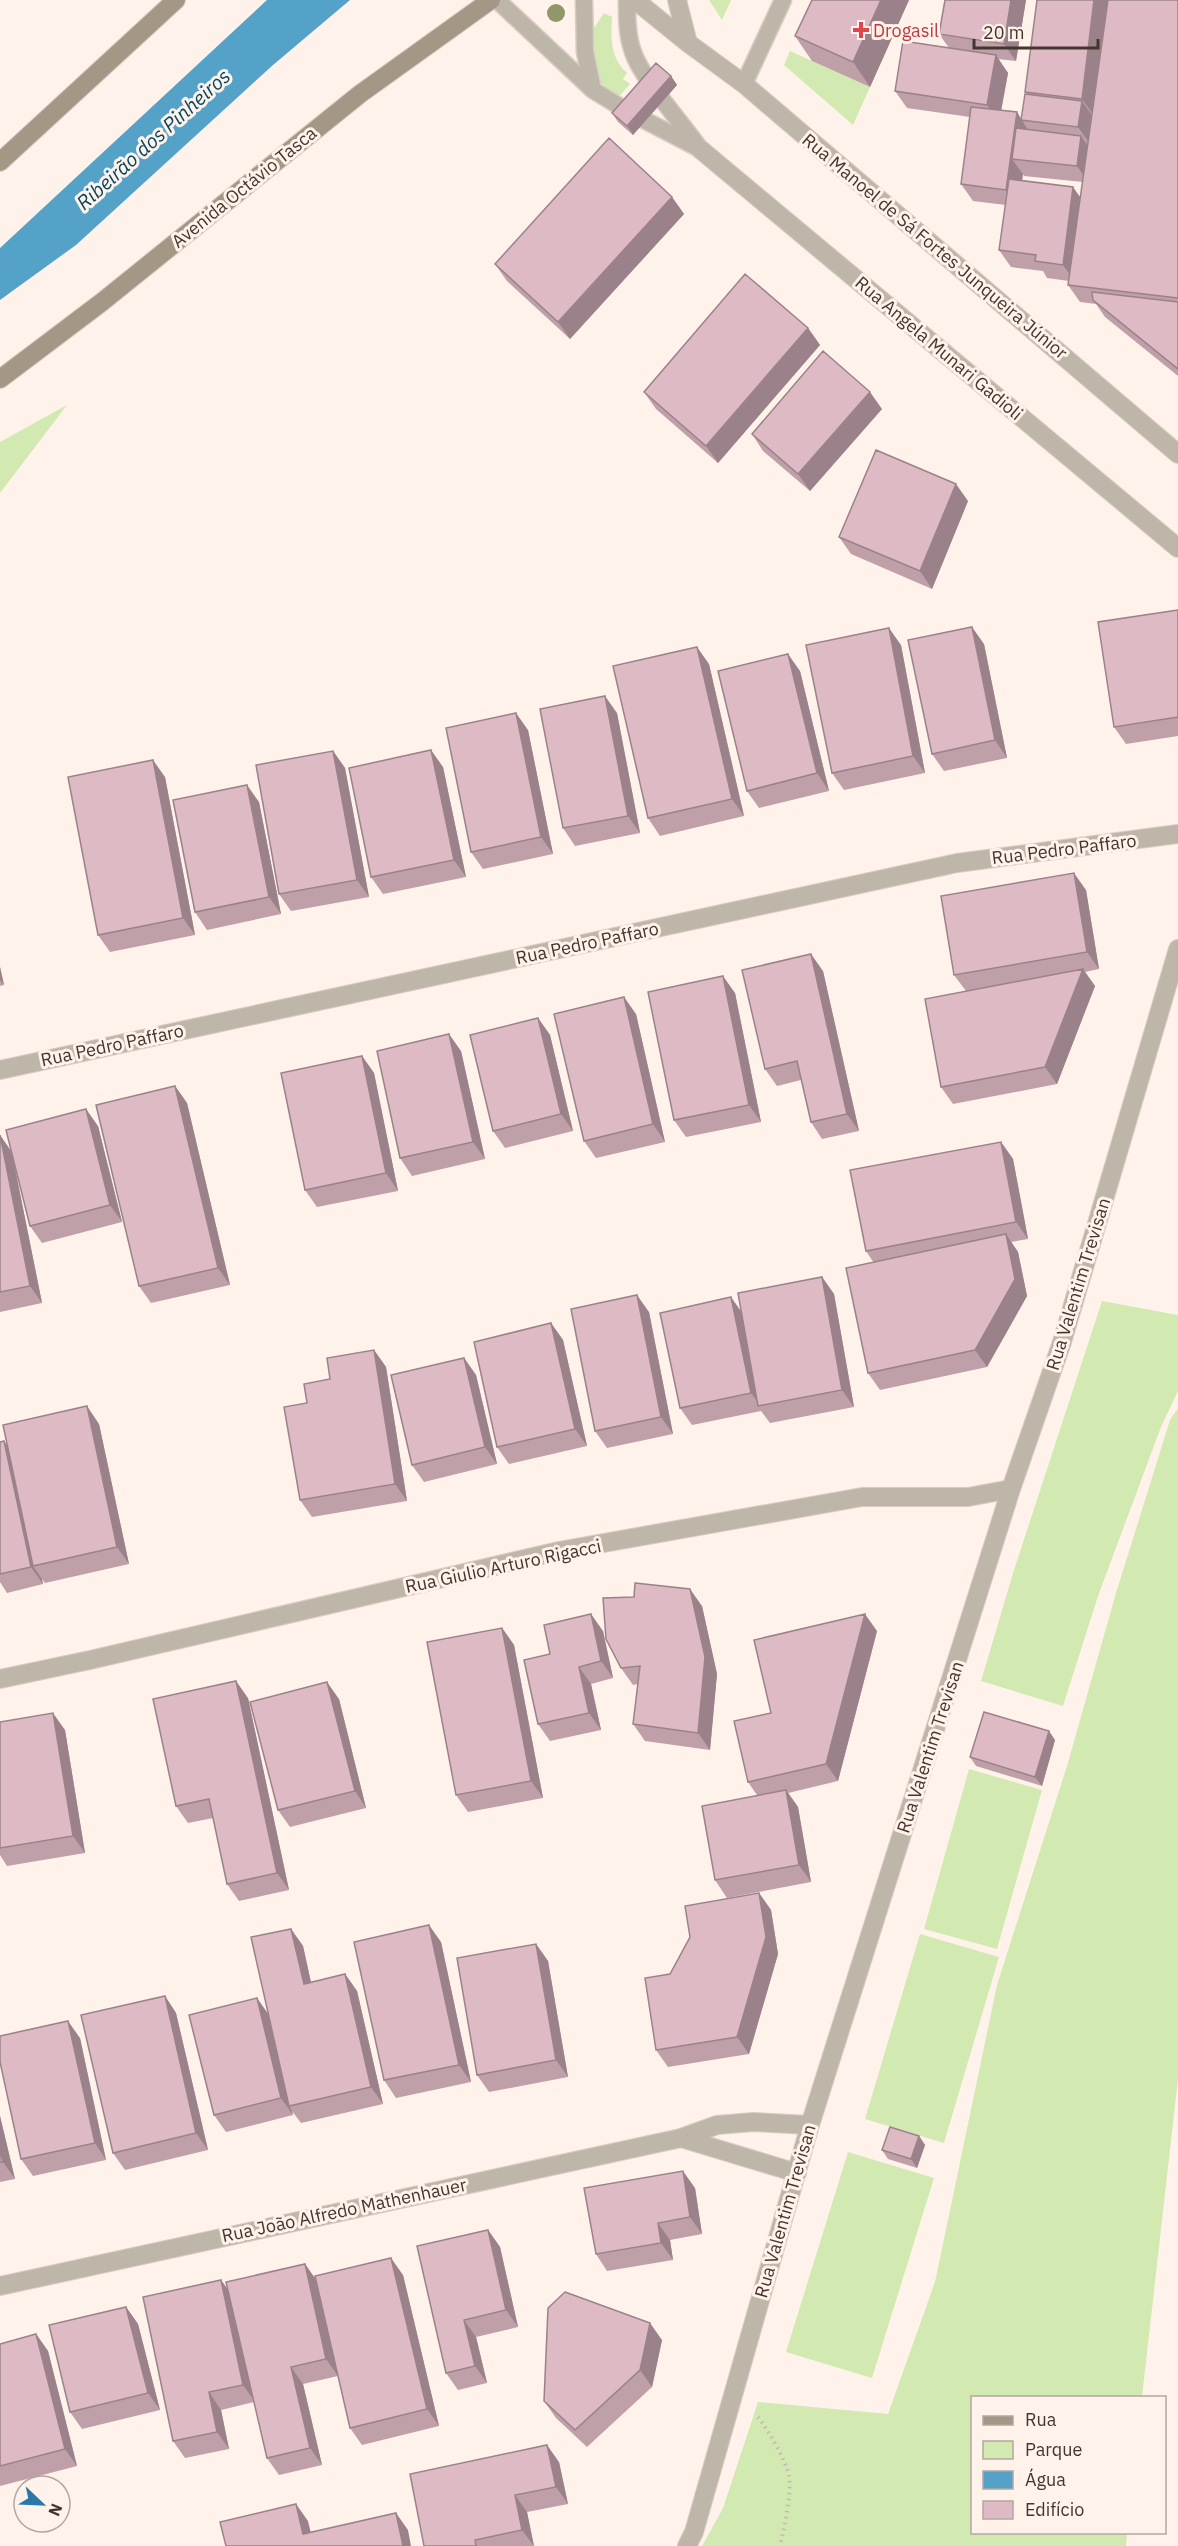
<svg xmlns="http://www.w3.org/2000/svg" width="1178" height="2546" viewBox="0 0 1178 2546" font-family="'IBM Plex Sans',sans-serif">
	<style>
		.green { fill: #d2eab2 }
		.water { fill: #55a2c8 }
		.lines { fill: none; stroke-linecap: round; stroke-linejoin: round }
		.lane-casing { stroke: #d9ccc4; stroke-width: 19 }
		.street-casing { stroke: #d9ccc4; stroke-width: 20 }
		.secondary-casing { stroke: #d9ccc4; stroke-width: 20 }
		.path { stroke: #c5b8b0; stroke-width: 4; stroke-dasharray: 1.5 4.5; stroke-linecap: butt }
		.lane { stroke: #bfb6aa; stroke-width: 16 }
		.street { stroke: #bfb6aa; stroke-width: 18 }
		.secondary { stroke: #a49785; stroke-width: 18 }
		.tree { fill: #909769 }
		.wall { fill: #bfa0a9; fill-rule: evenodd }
		.shaded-wall { fill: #9b828a }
		.building { fill: #debac5; stroke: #9b828a; stroke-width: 1.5 }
		.health-dot { fill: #e0444e; stroke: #fff2ea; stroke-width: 2 }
		.labels { text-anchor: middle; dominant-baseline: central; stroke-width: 6; stroke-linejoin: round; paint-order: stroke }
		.health-label { font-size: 18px; fill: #be3a42; stroke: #fff2ea; text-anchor: start }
		.street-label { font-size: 18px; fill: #42362e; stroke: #fff2ea }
		.water-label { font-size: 20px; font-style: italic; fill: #024660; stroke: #fff2ea }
	</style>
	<rect width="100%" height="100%" fill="#fff2ea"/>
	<!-- green -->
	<path class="green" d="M709 0H731L722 20Z
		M604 13 612 17C611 39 610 58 627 73L623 79 630 84 617 99 599 81 592 54 591 32Z
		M790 51 870 87 853 125 784 65Z
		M67 405 0 493V442Z
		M1102 1301 1178 1315V1391L1161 1427 1098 1596 1063 1706 981 1681 1014 1570Z
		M1178 1408V2079L1142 2397 972 2398V2532L1127 2533 1126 2546H702L723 2508 758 2402 888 2414 935 2282 997 1985 1067 1766 1116 1593 1170 1420Z
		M969 1769 1042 1790 997 1949 924 1929Z
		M920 1934 999 1957 944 2143 865 2119Z
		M848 2152 934 2178 872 2378 786 2352Z"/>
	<!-- water -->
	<path class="water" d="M267 0H350L273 65 76 245 0 300V248Z"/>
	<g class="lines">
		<defs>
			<path id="lane" d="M497 0 593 90 627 111 700 149
				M584 0 585 52 593 90
				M627 0C627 17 627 36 633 52 641 77 681 122 698 146
				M744 84 783 0"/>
			<path id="street" d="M635 0 688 43 744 84 1178 454
				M677 0 688 43
				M700 149 1178 548
				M0 1070 957 863 1178 834
				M0 1679 90 1660 559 1551 862 1497H968L1011 1489
				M681 2138 797 2173
				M0 2286 681 2138 717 2125 753 2122 810 2125
				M687 2546 694 2532 810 2125 1011 1489 1062 1342 1178 949"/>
			<path id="secondary" d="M0 162 176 0
				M0 379 102 302 360 94 491 0"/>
		</defs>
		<!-- lane casing -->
		<use href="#lane" class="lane-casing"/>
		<!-- street casing -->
		<use href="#street" class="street-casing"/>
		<!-- secondary casing -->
		<use href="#secondary" class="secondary-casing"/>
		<!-- path -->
		<path class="path" d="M758 2417C768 2430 786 2460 789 2476 792 2494 784 2528 780 2546"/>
		<!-- lane -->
		<use href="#lane" class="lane"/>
		<!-- street -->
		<use href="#street" class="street"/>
		<!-- secondary -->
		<use href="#secondary" class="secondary"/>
	</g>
	<!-- trees -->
	<circle class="tree" cx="556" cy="13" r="9"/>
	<!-- wall -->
	<path class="wall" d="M812 0H909L870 87 812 61 795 36Z
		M945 0H1026L1016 61 998 59 1008 73 1001 111 1017 112 1021 119 1027 94 1025 92 1178 0V376L1105 317 1096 304 1080 302 1068 285 1069 281 1047 278 1043 271 1011 267 999 250 1006 205 973 201 961 184 970 117 907 108 895 91 949 48 939 34ZM1023 174 1024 176 1083 182 1080 197 1022 181Z
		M671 76 677 85 633 135 618 122 612 113Z
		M672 197 684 214 570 339 507 281 495 264Z
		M808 328 820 345 718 463 656 409 644 392Z
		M882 409 810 491 763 451 752 434Z
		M968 501 932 589 851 554 839 537Z
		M1178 610V736L1126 744 1114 727Z
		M984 644 1007 758 944 771 932 754Z
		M901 645 925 773 844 790 832 773Z
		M709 664 744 816 660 836 648 818Z
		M800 671 829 791 759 808 747 791Z
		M617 713 640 833 575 846 563 828Z
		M528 730 553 854 483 869 471 852Z
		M333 751 345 768 369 897 291 911 279 894Z
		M443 767 466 877 383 894 371 877Z
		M165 777 195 935 110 952 98 935Z
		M259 802 281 914 207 930 195 912Z
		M1086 890 1099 969 1085 972 1095 986 1057 1084 953 1104 941 1087 966 991 954 975Z
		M0 967 4 985 0 986Z
		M823 971 859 1131 822 1139 811 1122 801 1080 777 1086 765 1069Z
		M735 993 761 1122 686 1137 674 1120Z
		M636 1014 665 1142 596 1158 584 1141Z
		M538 1018 550 1035 573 1131 505 1148 493 1131Z
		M461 1051 485 1159 412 1176 400 1158Z
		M362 1056 374 1073 398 1191 317 1207 305 1190Z
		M175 1086 187 1103 230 1285 151 1303 139 1286Z
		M98 1126 122 1222 42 1243 30 1226 12 1154 42 1303 0 1312V1135L12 1152Z
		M1001 1142 1013 1159 1028 1239 1011 1242 1018 1252 1027 1296 987 1367 880 1390 868 1373 874 1263 866 1251Z
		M822 1277 834 1294 854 1407 770 1423 761 1411 692 1425 680 1408 741 1312Z
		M649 1312 673 1434 607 1448 595 1431Z
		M551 1323 563 1340 587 1446 509 1464 497 1447Z
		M374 1350 386 1367 407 1501 312 1517 300 1500 307 1403 330 1379Z
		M464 1358 476 1375 497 1464 424 1482 412 1465Z
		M99 1424 129 1564 45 1583 42 1579 43 1584 7 1593 0 1582V1442L4 1441 7 1445Z
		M702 1606 717 1674 710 1750 645 1741 633 1724 638 1684 633 1685 621 1668Z
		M502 1628 514 1645 543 1798 468 1812 456 1795Z
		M603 1631 613 1678 591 1684 601 1730 550 1741 538 1724 550 1654Z
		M877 1631 838 1781 788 1793 798 1807 811 1882 727 1898 715 1880 757 1795 748 1782 771 1713Z
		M248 1698 289 1890 239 1901 227 1884 213 1818 188 1823 176 1806Z
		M339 1699 366 1808 290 1827 278 1810Z
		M0 1722 65 1730 85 1853 7 1866 0 1855Z
		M1055 1740 1042 1786 976 1766 970 1757Z
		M759 1893 771 1910 778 1954 749 2054 668 2067 656 2050 670 1974Z
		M291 1929 303 1946 311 1982 345 1974 357 1991 383 2104 301 2123 292 2111 293 2115 226 2132 214 2115 268 2014Z
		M441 1942 471 2082 396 2098 384 2080Z
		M536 1944 548 1961 568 2077 489 2092 477 2075Z
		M165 1996 176 2013 208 2150 125 2170 113 2153Z
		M80 2038 106 2160 33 2176 21 2159Z
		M0 2116 15 2179 0 2182Z
		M919 2136 925 2145 917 2168 888 2159 882 2150Z
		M695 2188 702 2234 670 2240 673 2260 607 2271 596 2254Z
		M488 2230 500 2247 518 2327 476 2337 487 2383 458 2390 446 2373Z
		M305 2264 315 2279 403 2275 439 2426 362 2445 350 2428 338 2376 303 2384 322 2465 279 2475 267 2458 254 2402 221 2410 229 2449 185 2458 173 2441 221 2280 228 2290Z
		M126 2307 138 2324 160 2410 82 2429 70 2412Z
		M36 2334 48 2351 77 2466 0 2486V2344Z
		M662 2340 652 2387 587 2447 556 2418 544 2401Z
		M559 2462 568 2504 527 2512 534 2546H424Z"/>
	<!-- shaded-wall -->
	<path class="shaded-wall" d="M881 0H909L870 87 853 62Z
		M1011 0H1026L1016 61 1004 44Z
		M1094 0H1109L1094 116 1082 99Z
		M996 55 1008 73 999 122 987 105Z
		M671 76 677 85 633 135 627 126Z
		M1082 101 1094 118 1090 144 1078 127Z
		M1017 112 1028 130 1012 159 1023 174 1018 207 1006 190Z
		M1081 136 1093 153 1089 183 1077 166Z
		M1073 187 1085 204 1075 282 1063 265Z
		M672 197 684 214 570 339 558 322Z
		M808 328 820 345 718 463 706 446Z
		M870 392 882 409 810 491 798 474Z
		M956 484 968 501 932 589 920 571Z
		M972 627 984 644 1007 758 995 740Z
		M889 628 901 645 925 773 913 756Z
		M697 647 709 664 744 816 732 799Z
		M788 654 800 671 829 791 817 773Z
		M605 696 617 713 640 833 628 816Z
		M516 713 528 730 553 854 541 837Z
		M431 750 443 767 466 877 454 860Z
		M333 751 345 768 369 897 357 880Z
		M153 760 165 777 195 935 183 918Z
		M247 785 259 802 281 914 269 897Z
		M1074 873 1086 890 1099 969 1087 952Z
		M811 954 823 971 859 1131 847 1114Z
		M0 967 4 985 0 980Z
		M1083 969 1095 986 1057 1084 1045 1067Z
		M723 976 735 993 761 1122 749 1105Z
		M624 997 636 1014 665 1142 653 1124Z
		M538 1018 550 1035 573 1131 561 1114Z
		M449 1034 461 1051 485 1159 473 1142Z
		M362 1056 374 1073 398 1191 386 1173Z
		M175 1086 187 1103 230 1285 218 1268Z
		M86 1109 98 1126 122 1222 110 1205Z
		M0 1135 12 1153 42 1303 30 1286Z
		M1001 1142 1013 1159 1028 1239 1016 1222Z
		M1006 1234 1018 1252 1027 1296 987 1367 975 1350Z
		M822 1277 834 1294 854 1407 842 1390Z
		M637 1295 649 1312 673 1434 661 1417Z
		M731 1297 743 1314 760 1405 751 1393Z
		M551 1323 563 1340 587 1446 575 1429Z
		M374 1350 386 1367 407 1501 395 1484Z
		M464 1358 476 1375 497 1464 485 1447Z
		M87 1406 99 1424 129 1564 117 1547Z
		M4 1441 16 1459 33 1566 42 1579 43 1584 31 1567Z
		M690 1589 702 1606 717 1674 710 1750 698 1733Z
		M591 1614 603 1631 613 1678 601 1661Z
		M865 1614 877 1631 838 1781 826 1764Z
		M502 1628 514 1645 543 1798 531 1781Z
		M579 1667 591 1684 601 1730 589 1713Z
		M236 1681 248 1698 289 1890 277 1873Z
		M327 1682 339 1699 366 1808 355 1791Z
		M53 1713 65 1730 85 1853 73 1836Z
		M1049 1731 1055 1740 1042 1786 1035 1777Z
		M786 1790 798 1807 811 1882 799 1865Z
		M759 1893 771 1910 778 1954 749 2054 737 2037Z
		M429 1925 441 1942 471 2082 459 2065Z
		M291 1929 303 1946 315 2001 304 1984Z
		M536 1944 548 1961 568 2077 556 2060Z
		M345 1974 357 1991 383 2104 371 2087Z
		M165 1996 176 2013 208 2150 196 2133Z
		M257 1998 269 2015 289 2106 292 2111 293 2115 281 2098Z
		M68 2021 80 2038 106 2160 95 2143Z
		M0 2116 15 2179 3 2162 0 2149Z
		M919 2136 925 2145 917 2168 911 2159Z
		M683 2171 695 2188 702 2234 690 2217Z
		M658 2223 670 2240 673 2260 661 2243Z
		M488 2230 500 2247 518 2327 506 2310Z
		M391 2258 403 2275 439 2426 427 2409Z
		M305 2264 317 2281 338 2376 326 2359Z
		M221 2280 233 2297 255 2402 243 2385Z
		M126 2307 138 2324 160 2410 148 2393Z
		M464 2320 476 2337 487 2383 475 2366Z
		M650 2323 662 2340 652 2387 640 2370Z
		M36 2334 48 2351 77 2466 65 2449Z
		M291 2367 303 2384 322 2465 310 2448Z
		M209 2392 221 2410 229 2449 217 2432Z
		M547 2445 559 2462 568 2504 556 2487Z
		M515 2495 527 2512 534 2546 522 2530Z
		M296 2504 308 2521 314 2546 303 2534Z
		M396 2513 408 2530 411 2546H403Z"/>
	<!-- building -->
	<path class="building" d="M812 0H881L853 62 795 36Z
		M945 0H1011L1004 44 939 34Z
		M1037 0H1094L1082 99 1025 92Z
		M1108 0H1178V298L1068 285Z
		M903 41 996 55 987 105 895 91Z
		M656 63 671 76 627 126 612 113Z
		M1025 94 1082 101 1078 127 1021 120Z
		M971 107 1017 112 1006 190 961 184Z
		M1016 128 1081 136 1077 166 1012 159Z
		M609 138 672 197 558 322 495 264Z
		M1009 179 1073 187 1063 265 1035 261 1036 255 999 250Z
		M745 274 808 328 706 446 644 392Z
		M1092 292 1178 302V369L1093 300Z
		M823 351 870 392 798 474 752 434Z
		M876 450 956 484 920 571 839 537Z
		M1178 610V717L1114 727 1098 622Z
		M972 627 995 740 932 754 908 640Z
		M889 628 913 756 832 773 806 645Z
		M697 647 732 799 648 818 613 666Z
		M788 654 817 773 747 791 718 671Z
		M605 696 628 816 563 828 540 709Z
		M516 713 541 837 471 852 446 728Z
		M431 750 454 860 371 877 349 768Z
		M333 751 357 880 279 894 256 765Z
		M153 760 183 918 98 935 68 777Z
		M247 785 269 897 195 912 173 800Z
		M1074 873 1087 952 954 975 941 896Z
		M811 954 847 1114 811 1122 797 1061 765 1069 742 970Z
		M1083 969 1045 1067 941 1087 925 999Z
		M723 976 749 1105 674 1120 648 992Z
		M624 997 653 1124 584 1141 554 1014Z
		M538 1018 561 1114 493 1131 470 1035Z
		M449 1034 473 1142 400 1158 377 1051Z
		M362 1056 386 1173 305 1190 281 1073Z
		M175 1086 218 1268 139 1286 96 1105Z
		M86 1109 110 1205 30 1226 6 1130Z
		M0 1135 30 1286 0 1292Z
		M1001 1142 1016 1222 866 1251 850 1170Z
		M1006 1234 1015 1279 975 1350 868 1373 846 1268Z
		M822 1277 842 1390 758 1406 738 1293Z
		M637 1295 661 1417 595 1431 571 1309Z
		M731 1297 751 1393 680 1408 660 1313Z
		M551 1323 575 1429 497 1447 474 1342Z
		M374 1350 395 1484 300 1500 284 1407 307 1403 304 1384 330 1379 327 1358Z
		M464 1358 485 1447 412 1465 391 1375Z
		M87 1406 117 1547 33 1566 3 1425Z
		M4 1441 31 1567 0 1574V1442Z
		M635 1583 690 1589 705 1657 698 1733 633 1724 640 1666 621 1668 606 1639 603 1598 634 1597Z
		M591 1614 601 1661 579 1667 589 1713 538 1724 524 1660 550 1654 544 1625Z
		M865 1614 826 1764 748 1782 734 1721 771 1713 754 1640Z
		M502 1628 531 1781 456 1795 427 1642Z
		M236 1681 277 1873 227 1884 209 1799 176 1806 153 1699Z
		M327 1682 355 1791 278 1810 250 1702Z
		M984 1712 1049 1731 1035 1777 970 1757Z
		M53 1713 73 1836 0 1848V1722Z
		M786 1790 799 1865 715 1880 702 1806Z
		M759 1893 766 1937 737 2037 656 2050 645 1978 670 1974 690 1937 685 1906Z
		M429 1925 459 2065 384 2080 354 1942Z
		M291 1929 304 1984 345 1974 371 2087 289 2106 251 1937Z
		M536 1944 556 2060 477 2075 457 1958Z
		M165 1996 196 2133 113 2153 81 2015Z
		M257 1998 281 2098 214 2115 189 2015Z
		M68 2021 95 2143 21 2159 0 2062V2036Z
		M890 2127 919 2136 911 2159 882 2150Z
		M0 2149 3 2162H0Z
		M683 2171 690 2217 658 2223 661 2243 596 2254 584 2188Z
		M488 2230 506 2310 464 2320 475 2366 446 2373 417 2246Z
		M391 2258 427 2409 350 2428 315 2276Z
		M305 2264 326 2359 291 2367 310 2448 267 2458 226 2282Z
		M221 2280 243 2385 209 2392 217 2432 173 2441 143 2297Z
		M565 2292 650 2323 640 2370 575 2430 544 2401 548 2308Z
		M126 2307 148 2393 70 2412 49 2325Z
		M36 2334 65 2449 0 2466V2344Z
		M547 2445 556 2487 515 2495 522 2530 475 2540 476 2546H424L410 2474Z
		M296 2504 303 2534 396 2513 403 2546H226L220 2522Z"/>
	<!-- markers -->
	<path class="health-dot" d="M858 21h6v6h6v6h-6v6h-6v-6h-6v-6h6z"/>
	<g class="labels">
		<!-- health labels -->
		<g class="health-label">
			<text x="873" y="30">Drogasil</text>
		</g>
		<!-- street labels -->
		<g class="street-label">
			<text transform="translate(244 187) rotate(-39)">Avenida Octávio Tasca</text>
			<text transform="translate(935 246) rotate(40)">Rua Manoel de Sá Fortes Junqueira Júnior</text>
			<text transform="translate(939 348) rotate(40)">Rua Angela Munari Gadioli</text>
			<text transform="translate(1064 849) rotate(-7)">Rua Pedro Paffaro</text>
			<text transform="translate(587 943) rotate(-12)">Rua Pedro Paffaro</text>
			<text transform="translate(112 1045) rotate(-12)">Rua Pedro Paffaro</text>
			<text transform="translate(1078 1284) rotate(-73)">Rua Valentim Trevisan</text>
			<text transform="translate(503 1566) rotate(-12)">Rua Giulio Arturo Rigacci</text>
			<text transform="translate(930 1747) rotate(-72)">Rua Valentim Trevisan</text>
			<text transform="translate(344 2210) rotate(-12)">Rua João Alfredo Mathenhauer</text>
			<text transform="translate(785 2211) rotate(-74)">Rua Valentim Trevisan</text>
		</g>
		<!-- water labels -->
		<g class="water-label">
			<text transform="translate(153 139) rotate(-42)">Ribeirão dos Pinheiros</text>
		</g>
	</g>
	<!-- legend -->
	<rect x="971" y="2396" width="195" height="138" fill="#fff2ea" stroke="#b3a79f" stroke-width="1.5"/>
	<rect x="983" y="2416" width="30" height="9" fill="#a49785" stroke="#b3a79f" stroke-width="1.5"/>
	<text x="1025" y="2426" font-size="18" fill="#42362e">Rua</text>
	<rect x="983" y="2441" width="30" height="18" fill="#d2eab2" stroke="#b3a79f" stroke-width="1.5"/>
	<text x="1025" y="2456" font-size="18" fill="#42362e">Parque</text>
	<rect x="983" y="2471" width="30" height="18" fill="#55a2c8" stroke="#b3a79f" stroke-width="1.5"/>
	<text x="1025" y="2486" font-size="18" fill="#42362e">Água</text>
	<rect x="983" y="2501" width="30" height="18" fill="#debac5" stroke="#b3a79f" stroke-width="1.5"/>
	<text x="1025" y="2516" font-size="18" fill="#42362e">Edifício</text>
	<!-- north arrow -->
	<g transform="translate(42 2504) rotate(113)"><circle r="28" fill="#fff2ea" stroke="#b3a79f" stroke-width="1.5"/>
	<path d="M0-4.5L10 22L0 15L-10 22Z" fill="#2b77aa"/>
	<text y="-9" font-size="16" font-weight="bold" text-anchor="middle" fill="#42362e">N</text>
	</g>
	<!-- scale -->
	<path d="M974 39v9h124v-9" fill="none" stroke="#42362e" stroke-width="3"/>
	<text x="983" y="39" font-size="18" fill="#42362e" stroke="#fff2ea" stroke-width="4.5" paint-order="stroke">20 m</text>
</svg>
